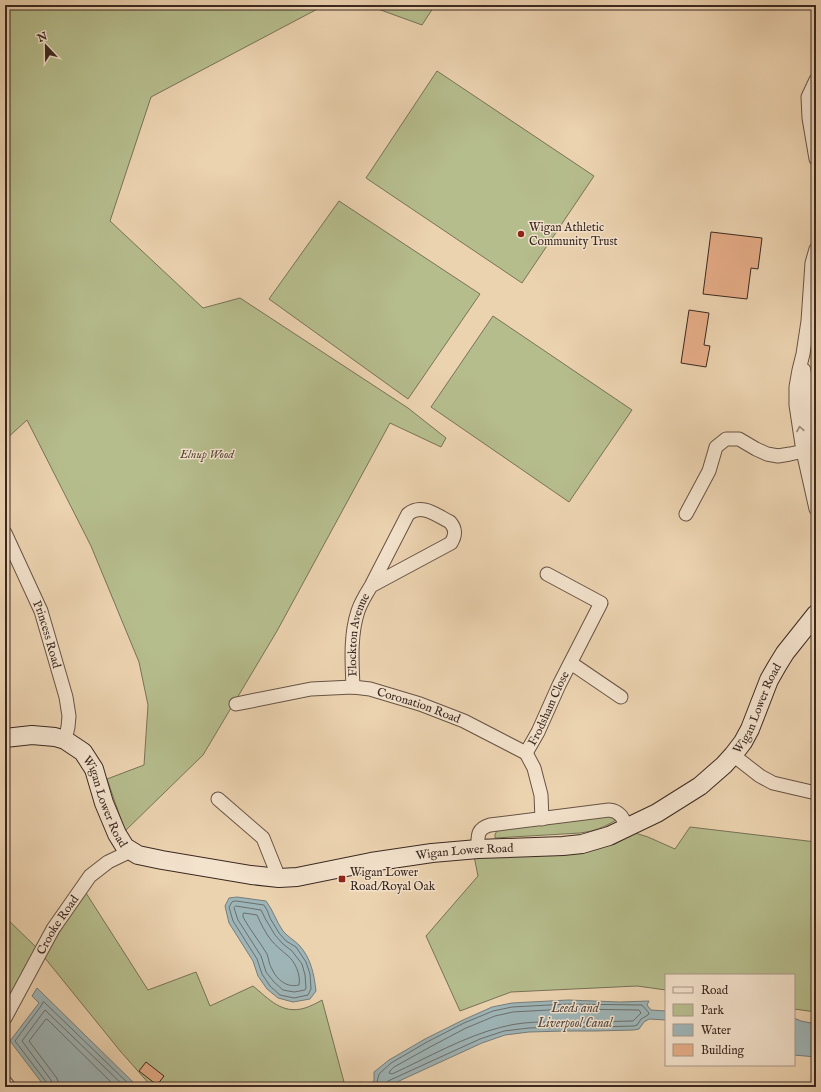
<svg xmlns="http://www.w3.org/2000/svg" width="821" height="1092" viewBox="0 0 821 1092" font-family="'IM FELL English',serif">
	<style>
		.green { fill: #b6bd8d; stroke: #787257 }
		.water { fill: #9eb5b7; stroke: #767d7b }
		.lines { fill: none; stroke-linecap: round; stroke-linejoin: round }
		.shore { stroke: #6c6e6c; stroke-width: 1 }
		.building { fill: #e6ad88; stroke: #3b2821 }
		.minor-casing { stroke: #675345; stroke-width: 15 }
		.secondary-casing { stroke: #3b2821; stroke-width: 20 }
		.minor { stroke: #f3e2cc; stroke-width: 13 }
		.secondary { stroke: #f3e2cc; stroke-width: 18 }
		.oneway { stroke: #978576 }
		.poi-dot { fill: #8f2418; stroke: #f3e2cc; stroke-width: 1.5 }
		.labels { text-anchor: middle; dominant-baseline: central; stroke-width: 3; stroke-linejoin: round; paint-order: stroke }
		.poi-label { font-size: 12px; fill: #3b2821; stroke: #f3e2cc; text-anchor: start }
		.park-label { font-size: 12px; font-style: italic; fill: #544637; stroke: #f3e2cc }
		.street-label { font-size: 12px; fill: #3b2821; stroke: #f3e2cc }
		.water-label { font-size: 13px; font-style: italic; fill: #544b46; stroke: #f3e2cc }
	</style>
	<rect width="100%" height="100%" fill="#ecd3b0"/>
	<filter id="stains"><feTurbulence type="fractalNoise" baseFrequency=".005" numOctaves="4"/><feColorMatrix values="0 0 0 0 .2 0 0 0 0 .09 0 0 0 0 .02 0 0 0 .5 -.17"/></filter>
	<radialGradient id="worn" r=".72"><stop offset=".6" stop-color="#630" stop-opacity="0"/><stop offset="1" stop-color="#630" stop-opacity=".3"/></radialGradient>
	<!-- green -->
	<path class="green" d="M5 5H325L151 97 110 221 203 308 240 298 408 408 446 438 441 447 390 423 277 631 203 755 125 831 107 779 144 765 148 705 139 662 91 546 27 420 5 440Z
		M367 5H435L422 25Z
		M437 71 594 176 522 283 366 178Z
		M339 201 480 294 408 399 269 299Z
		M493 316 632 410 569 502 431 407Z
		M610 816 616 820C603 828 594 831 580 833L495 838V834L498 830Z
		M690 827 816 842V1012L794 1009V975H666V990L637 986 511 992 460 1011 426 936 478 876 474 856 589 850 615 844 635 833 648 837 675 849Z
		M86 893 148 990 196 972 210 1006 253 986C269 999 282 1015 305 1008 311 1006 317 1003 322 1000L344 1082 339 1087H152L121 1052 44 957 67 920Z
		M5 917 37 948 5 1003Z"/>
	<!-- water -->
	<path class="water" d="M237 897 266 901C273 910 276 921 283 931 288 937 294 940 299 945 311 958 314 974 316 991L310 999 293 1002 278 998 267 989 258 976 253 961 229 923 225 906 229 898Z
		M37 988 138 1087H45L10 1041 39 1003 32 996Z
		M568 1000 620 1002 649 1001 647 1005 651 1010 666 1011V1020L649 1019 644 1022 639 1029 634 1030 595 1031H564L529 1032 505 1035 482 1043 386 1087H349L360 1082 368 1085 374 1081V1072L389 1060 425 1039 463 1020 492 1007 512 1003Z
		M794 1018 801 1021 816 1024V1057L794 1055Z"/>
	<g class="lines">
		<!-- shore -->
		<path class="shore" d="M236 901 264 905 267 910 270 918 279 933 286 941 296 947 306 962 310 974 311 989 308 995 294 998 280 995 270 986 262 974 257 959 233 921 229 907 232 902Z
			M236 906 261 910 266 920 275 935 283 944 292 951 302 964 305 975 306 988 305 990 294 992 283 990 274 982 266 972 261 956 238 920 234 908Z
			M244 913 257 915C261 924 265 932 271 940 276 946 281 950 287 955 295 961 301 975 299 985 287 988 277 980 272 969 269 965 269 959 267 954 260 942 250 930 243 917V915Z
			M568 1009 639 1010 641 1013 633 1021C620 1021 607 1022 593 1022 563 1023 531 1019 502 1027 465 1036 427 1058 392 1074L389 1073 390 1071 394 1067 430 1047 466 1028 495 1016 513 1012Z
			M48 1087 47 1083 15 1041 41 1006 43 1002H44L132 1087
			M53 1087 51 1080 22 1041 45 1010 125 1087
			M59 1087 58 1081 56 1077 29 1041 46 1019 48 1020 116 1087
			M372 1087 377 1082 379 1074 391 1063 427 1042 464 1023 493 1011 512 1007 568 1004 642 1005 649 1013 648 1015 641 1019 637 1025 634 1026 595 1027H564L529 1028 504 1031 480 1039 388 1081 386 1084 385 1087"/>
	</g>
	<!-- building -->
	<path class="building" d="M711 232 762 238 758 269 751 268 747 299 703 294Z
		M689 310 709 313 704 345 710 346 706 367 681 363Z
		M146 1062 164 1076 157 1085 139 1071Z"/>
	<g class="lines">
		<defs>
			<g id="minor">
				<path d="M816 80 808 97 809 118 816 159"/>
				<path d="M816 249 812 263 808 321 803 354 799 370 796 387V405L803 451 816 509"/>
				<path d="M804 370 810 428 816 459"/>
				<path d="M686 514 709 471 716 447 726 439H739L756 449 767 454 778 456 790 454 814 449"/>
				<path id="s1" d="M5 533 41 611 66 697 69 716 68 727 65 740"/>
				<path d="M571 663 621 697"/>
				<path id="s2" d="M353 687C352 662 350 635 358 611 361 602 366 594 371 586L408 514C422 503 436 515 450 522 456 529 456 535 451 543L371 586"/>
				<path id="s3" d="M236 704 311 689 353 687 370 689 420 704 464 721 526 753 534 768 541 795 542 819"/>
				<path id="s4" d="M526 753 538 732 559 685 601 603 547 574"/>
				<path d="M733 755 760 776 773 783 816 793"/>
				<path d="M218 799 263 838 279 878"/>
				<path d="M478 849C478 837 476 829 490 825L609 810C620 811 623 818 627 827"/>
				<path id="s5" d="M5 1018 53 929 90 876 108 862 131 851"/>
				<path d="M5 1082 9 1087"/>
			</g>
			<g id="secondary">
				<path id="s6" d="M5 738 32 735 55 737 65 740 83 752 94 769 104 803 117 834 125 847 138 855 162 860 251 875 279 878 297 877 371 862 432 853 478 849 563 846 582 844 609 836 657 813 700 786 724 765 733 755 743 742 750 729 769 680 777 666 785 653 816 614"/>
			</g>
		</defs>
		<!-- minor casing -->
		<use href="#minor" class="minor-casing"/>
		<!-- secondary casing -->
		<use href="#secondary" class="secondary-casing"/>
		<!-- minor -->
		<use href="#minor" class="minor"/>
		<!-- secondary -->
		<use href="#secondary" class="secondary"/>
	</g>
	<!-- one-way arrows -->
	<defs><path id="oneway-chevron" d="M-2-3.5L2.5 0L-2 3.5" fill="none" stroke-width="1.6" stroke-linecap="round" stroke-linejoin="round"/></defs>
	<use class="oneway" href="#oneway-chevron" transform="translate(800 429) rotate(-99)"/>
	<!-- markers -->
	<g class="poi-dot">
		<circle cx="521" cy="234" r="4"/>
		<rect x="338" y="875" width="8" height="8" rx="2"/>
	</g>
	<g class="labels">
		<!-- poi labels -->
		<g class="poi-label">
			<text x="529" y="227">Wigan Athletic<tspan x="529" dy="14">Community Trust</tspan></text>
			<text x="350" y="872">Wigan Lower<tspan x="350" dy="14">Road/Royal Oak</tspan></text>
		</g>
		<!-- park labels -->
		<g class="park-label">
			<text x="207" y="454">Elnup Wood</text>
		</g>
		<!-- street labels -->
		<g class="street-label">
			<text stroke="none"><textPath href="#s1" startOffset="110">Princess Road</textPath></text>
			<text stroke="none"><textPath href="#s2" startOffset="53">Flockton Avenue</textPath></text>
			<text stroke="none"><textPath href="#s3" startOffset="187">Coronation Road</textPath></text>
			<text stroke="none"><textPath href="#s4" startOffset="50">Frodsham Close</textPath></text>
			<text stroke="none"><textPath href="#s6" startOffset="881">Wigan Lower Road</textPath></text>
			<text stroke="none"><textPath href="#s6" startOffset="137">Wigan Lower Road</textPath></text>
			<text stroke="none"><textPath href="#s6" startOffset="533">Wigan Lower Road</textPath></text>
			<text stroke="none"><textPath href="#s5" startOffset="107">Crooke Road</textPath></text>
		</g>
		<!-- water labels -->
		<g class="water-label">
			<text x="575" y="1008">Leeds and<tspan x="575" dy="15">Liverpool Canal</tspan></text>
		</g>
	</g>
	<!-- margin -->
	<rect width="821" height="1092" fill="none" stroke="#ecd3b0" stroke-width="20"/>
	<rect x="6" y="6" width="809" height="1080" fill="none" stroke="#3b2821" stroke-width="2"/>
	<rect x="10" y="10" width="801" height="1072" fill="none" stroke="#3b2821"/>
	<!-- legend -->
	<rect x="665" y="974" width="130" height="92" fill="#f3e2cc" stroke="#a99888"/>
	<rect x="673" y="987" width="20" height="6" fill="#f3e2cc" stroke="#a99888"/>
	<text x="701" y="994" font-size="12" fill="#3b2821">Road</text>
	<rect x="673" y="1004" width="20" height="12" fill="#b6bd8d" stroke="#a99888"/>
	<text x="701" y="1014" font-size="12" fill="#3b2821">Park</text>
	<rect x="673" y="1024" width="20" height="12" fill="#9eb5b7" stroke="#a99888"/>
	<text x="701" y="1034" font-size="12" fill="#3b2821">Water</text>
	<rect x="673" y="1044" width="20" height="12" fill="#e6ad88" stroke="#a99888"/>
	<text x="701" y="1054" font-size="12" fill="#3b2821">Building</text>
	<!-- north arrow -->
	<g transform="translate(46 46) rotate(338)" stroke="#f3e2cc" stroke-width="3" paint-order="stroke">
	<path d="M0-3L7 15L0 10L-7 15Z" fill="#3b2821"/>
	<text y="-6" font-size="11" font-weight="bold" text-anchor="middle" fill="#3b2821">N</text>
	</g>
	<rect width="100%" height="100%" filter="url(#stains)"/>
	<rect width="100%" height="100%" fill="url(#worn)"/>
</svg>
